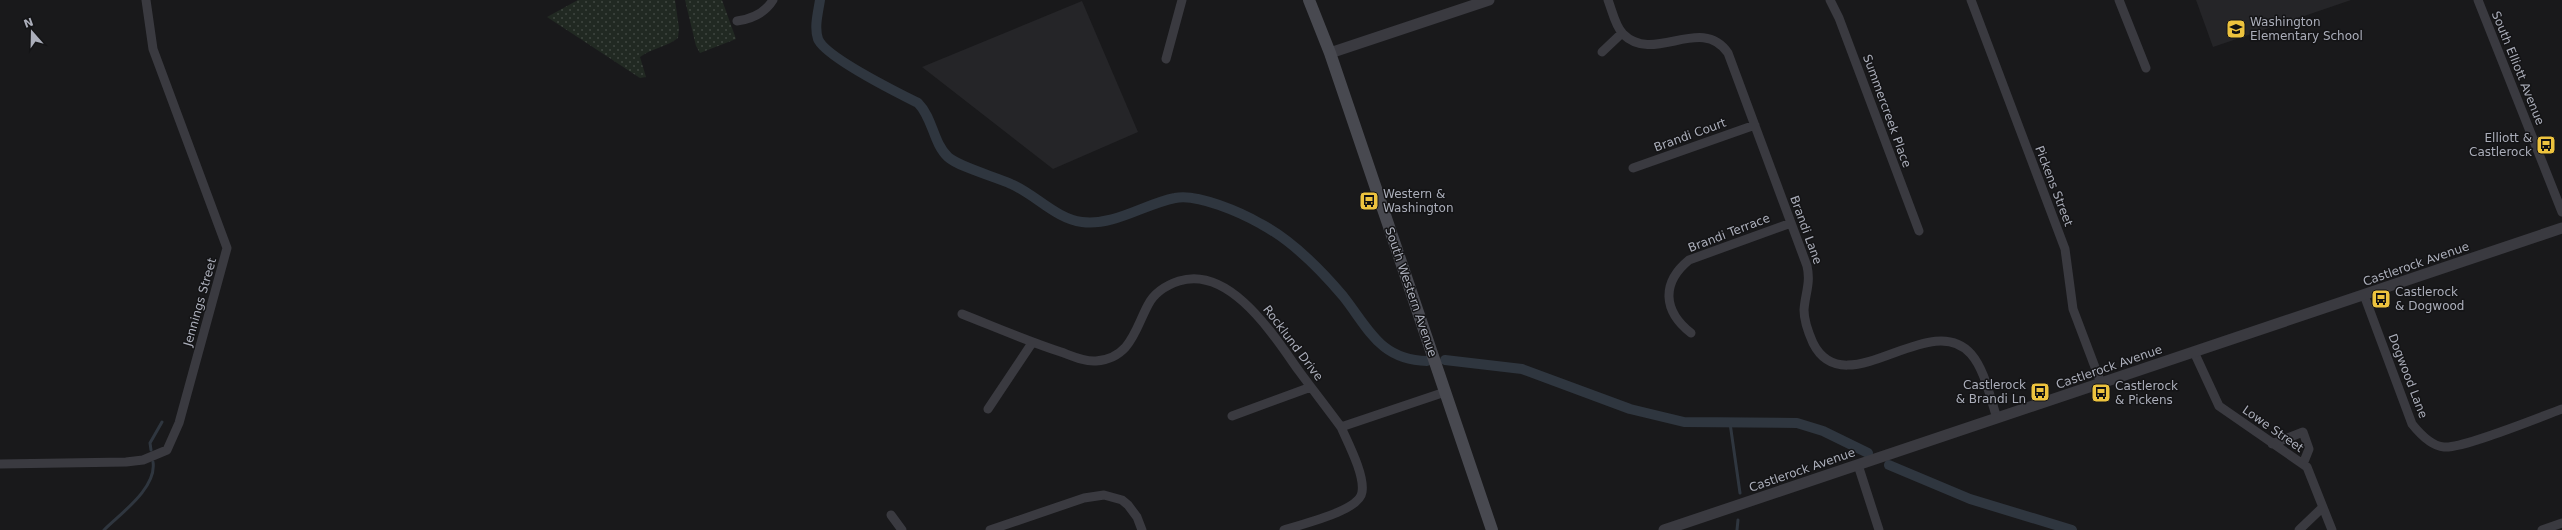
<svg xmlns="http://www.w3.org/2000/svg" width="2562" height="530" viewBox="0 0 2562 530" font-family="'DejaVu Sans',sans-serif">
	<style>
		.built { fill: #252528 }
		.grass { fill: url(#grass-dots) }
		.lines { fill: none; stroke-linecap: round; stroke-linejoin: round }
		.stream { stroke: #2f363f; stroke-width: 3 }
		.canal { stroke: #2f363f; stroke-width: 10 }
		.minor { stroke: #3a3a40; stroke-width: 9 }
		.tertiary { stroke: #3a3a40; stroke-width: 11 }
		.secondary { stroke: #484950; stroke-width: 12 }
		.labels { text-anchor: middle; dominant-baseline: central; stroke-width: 3; stroke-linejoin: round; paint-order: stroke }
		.poi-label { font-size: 12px; fill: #abaeba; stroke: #141416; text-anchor: start }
		.street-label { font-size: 12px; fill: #abaeba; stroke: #141416 }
	</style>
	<defs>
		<pattern id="grass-dots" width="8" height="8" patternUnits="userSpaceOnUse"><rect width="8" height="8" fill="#212922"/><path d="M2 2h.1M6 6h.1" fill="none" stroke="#3f4640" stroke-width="1.8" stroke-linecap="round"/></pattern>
	</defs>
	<rect width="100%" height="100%" fill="#19191b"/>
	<!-- built -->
	<path class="built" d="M2196 0H2351L2213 47Z
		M1082 1 1138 132 1053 169 922 67Z"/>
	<!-- grass -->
	<path class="grass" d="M578 0H675L679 28 678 38C667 47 652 48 640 57L646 77 640 78 547 17Z
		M685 0H722L736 39 700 53 696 46Z"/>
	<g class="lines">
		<!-- stream -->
		<path class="stream" d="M1730 423 1740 493
			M151 450 150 443 162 422
			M104 530C120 514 157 488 153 462
			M1737 530 1738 520"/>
		<!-- canal -->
		<path class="canal" d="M820 0C818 13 814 27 818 39 825 57 898 93 918 103 933 118 933 143 948 157 959 167 996 177 1011 184 1035 194 1056 219 1082 222 1115 226 1144 204 1175 198 1197 193 1242 213 1261 224 1291 240 1321 270 1343 296 1369 329 1380 360 1427 361
			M1445 360 1522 369 1630 409 1684 422 1797 423 1823 431 1868 453
			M1889 465 1970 499 2072 530"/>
		<!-- minor -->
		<path class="minor" d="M1608 0C1612 10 1615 26 1623 34 1654 65 1701 14 1728 53L1807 266C1811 283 1805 294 1804 310 1804 321 1809 334 1813 343 1845 407 1930 307 1971 354 1985 370 1990 398 1997 418
			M1830 0 1839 18 1919 231
			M1971 0 2065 249 2073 309 2101 383
			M2119 0 2146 68
			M2478 0 2562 212
			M737 21C751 19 765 13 773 0
			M1602 52 1622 33
			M1166 59 1182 0
			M1633 168 1755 125
			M2364 295 2412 424C2420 434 2431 446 2444 447 2462 449 2540 417 2562 409
			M962 314C995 327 1027 341 1061 352 1072 356 1085 362 1096 361 1131 358 1135 329 1148 305 1154 293 1167 285 1179 281 1230 265 1274 336 1299 371 1313 390 1327 408 1341 427L1445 392
			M1691 333C1663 311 1661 283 1689 260L1791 223
			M2194 352 2219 406 2307 467 2332 530
			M988 409 1032 343
			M1232 416 1311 387
			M2272 444 2303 432 2309 449 2303 464
			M0 464 126 462 143 460 167 450 179 423 227 248 153 49 146 0
			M1858 465 1879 530
			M891 515 902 530
			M990 530 1084 498 1104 495 1122 500 1128 505 1137 517 1142 530
			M1284 530C1302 524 1360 511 1362 492 1365 475 1348 443 1341 427
			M2299 530 2323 507
			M2542 530 2562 523"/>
		<!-- tertiary -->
		<path class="tertiary" d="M1330 53 1489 0
			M1664 530 2562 228"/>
		<!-- secondary -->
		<path class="secondary" d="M1309 0 1330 53 1492 530"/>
	</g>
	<!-- icons -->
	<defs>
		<symbol id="school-square" viewBox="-11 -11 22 22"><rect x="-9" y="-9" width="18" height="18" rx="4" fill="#edc33e" stroke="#141416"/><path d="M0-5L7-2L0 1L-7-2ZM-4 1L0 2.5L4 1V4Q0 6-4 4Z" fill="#111"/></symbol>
		<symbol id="bus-square" viewBox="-11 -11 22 22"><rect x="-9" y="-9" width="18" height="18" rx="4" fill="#edc33e" stroke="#141416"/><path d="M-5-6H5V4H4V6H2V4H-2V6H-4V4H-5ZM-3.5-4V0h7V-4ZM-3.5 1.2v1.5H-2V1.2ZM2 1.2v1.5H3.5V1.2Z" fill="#111"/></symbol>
	</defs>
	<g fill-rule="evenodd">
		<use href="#school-square" x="2225" y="18" width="22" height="22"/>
		<use href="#bus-square" x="2535" y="134" width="22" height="22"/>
		<use href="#bus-square" x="1358" y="190" width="22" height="22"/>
		<use href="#bus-square" x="2370" y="288" width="22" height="22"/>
		<use href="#bus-square" x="2029" y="381" width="22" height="22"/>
		<use href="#bus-square" x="2090" y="382" width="22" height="22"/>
	</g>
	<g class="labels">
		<!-- poi labels -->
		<g class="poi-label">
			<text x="2250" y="22">Washington<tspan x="2250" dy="14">Elementary School</tspan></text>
			<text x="2532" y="138" text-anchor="end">Elliott &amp;<tspan x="2532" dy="14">Castlerock</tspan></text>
			<text x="1383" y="194">Western &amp;<tspan x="1383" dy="14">Washington</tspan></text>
			<text x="2395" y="292">Castlerock<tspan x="2395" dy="14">&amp; Dogwood</tspan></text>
			<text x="2026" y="385" text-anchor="end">Castlerock<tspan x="2026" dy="14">&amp; Brandi Ln</tspan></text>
			<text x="2115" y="386">Castlerock<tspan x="2115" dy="14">&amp; Pickens</tspan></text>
		</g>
		<!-- street labels -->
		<g class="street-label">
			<text transform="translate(2518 68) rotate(68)">South Elliott Avenue</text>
			<text transform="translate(1887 111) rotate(70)">Summercreek Place</text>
			<text transform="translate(1690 135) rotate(-20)">Brandi Court</text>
			<text transform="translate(2054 186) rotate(69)">Pickens Street</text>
			<text transform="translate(1806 230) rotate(70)">Brandi Lane</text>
			<text transform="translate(1729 233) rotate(-21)">Brandi Terrace</text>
			<text transform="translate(2416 264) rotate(-19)">Castlerock Avenue</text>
			<text transform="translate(1411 292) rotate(71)">South Western Avenue</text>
			<text transform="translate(200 302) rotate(-74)">Jennings Street</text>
			<text transform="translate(1293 343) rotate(53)">Rocklund Drive</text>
			<text transform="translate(2109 367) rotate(-19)">Castlerock Avenue</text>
			<text transform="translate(2408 376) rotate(69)">Dogwood Lane</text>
			<text transform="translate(2273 429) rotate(35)">Lowe Street</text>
			<text transform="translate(1802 470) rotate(-19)">Castlerock Avenue</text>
		</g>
	</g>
	<!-- north arrow -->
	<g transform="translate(32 32) rotate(340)" stroke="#141416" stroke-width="3" paint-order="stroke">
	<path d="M0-3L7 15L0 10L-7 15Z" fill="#abaeba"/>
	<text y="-6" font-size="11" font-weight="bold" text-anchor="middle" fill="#abaeba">N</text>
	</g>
</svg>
